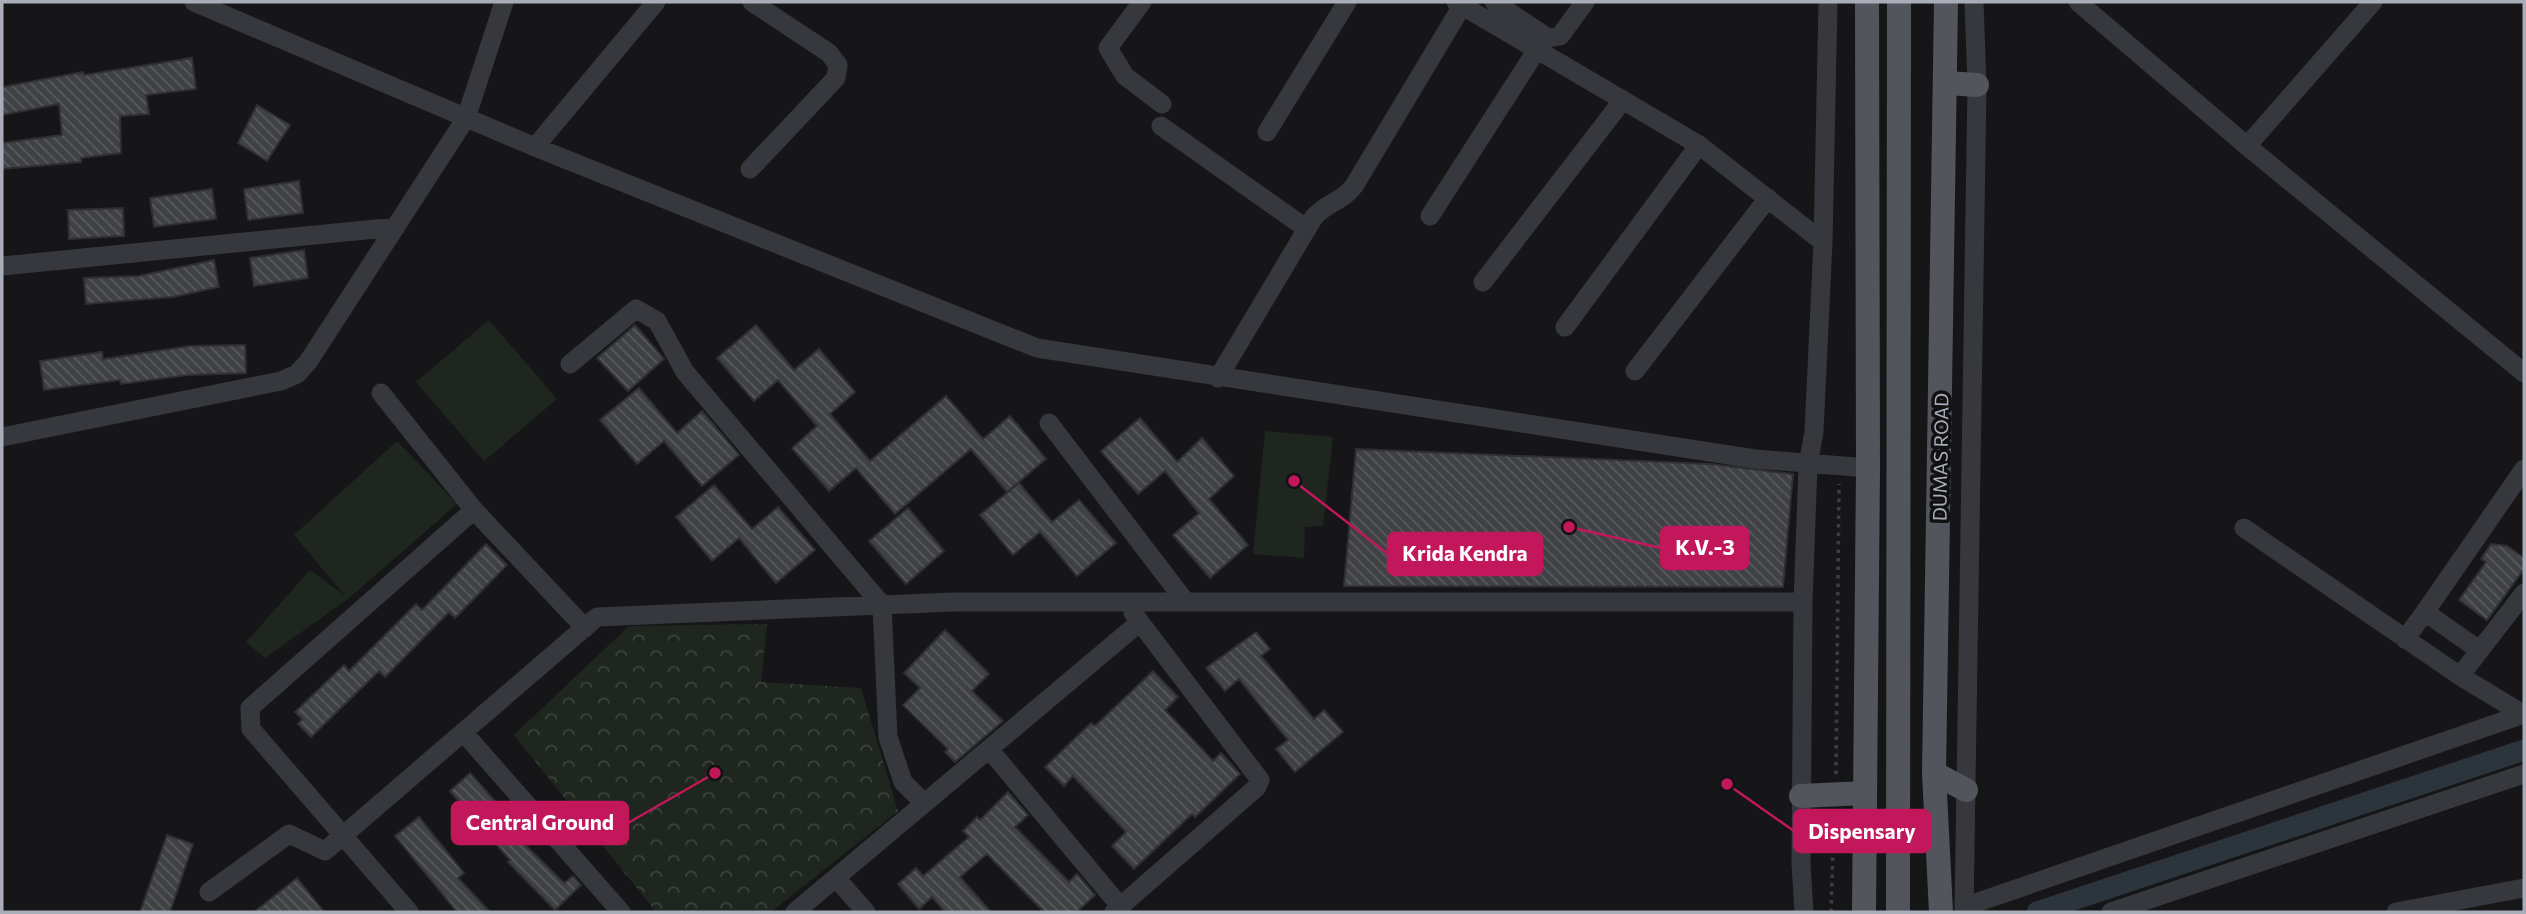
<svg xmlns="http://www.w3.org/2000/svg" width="2526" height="914" viewBox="0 0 2526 914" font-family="Commissioner,sans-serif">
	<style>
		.park { fill: url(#park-crowns) }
		.pitch { fill: #1e261f }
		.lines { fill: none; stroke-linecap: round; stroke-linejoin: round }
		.canal { stroke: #2c353c; stroke-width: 21 }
		.building { fill: url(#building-back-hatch); stroke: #303034; stroke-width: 2 }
		.path { stroke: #3d3f44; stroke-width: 3.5; stroke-dasharray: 3.5 5; stroke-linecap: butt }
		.minor { stroke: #37383d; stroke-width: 19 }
		.major { stroke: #53555c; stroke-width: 24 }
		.labels { text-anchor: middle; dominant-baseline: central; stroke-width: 7; stroke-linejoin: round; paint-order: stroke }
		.street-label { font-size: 19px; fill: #a8adb8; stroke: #111113 }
		.leader { fill: none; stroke: #c2185b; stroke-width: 2.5 }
		.callout-dot { fill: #c2185b; stroke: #111113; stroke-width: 2.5 }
		.callout { fill: #c2185b; stroke: #c2185b; stroke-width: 2.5 }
		.callout-label { font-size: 21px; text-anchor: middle; font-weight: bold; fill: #fff }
	</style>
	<defs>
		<pattern id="park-crowns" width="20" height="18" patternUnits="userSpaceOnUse" patternTransform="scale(1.75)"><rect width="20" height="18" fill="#1e261f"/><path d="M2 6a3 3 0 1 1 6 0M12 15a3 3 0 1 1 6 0" fill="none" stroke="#3c433d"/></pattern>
		<pattern id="building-back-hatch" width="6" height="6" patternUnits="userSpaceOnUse" patternTransform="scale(1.75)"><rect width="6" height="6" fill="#404145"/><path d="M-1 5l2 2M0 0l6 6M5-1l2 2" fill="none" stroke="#595a5e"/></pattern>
	</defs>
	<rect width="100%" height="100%" fill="#161618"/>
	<!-- park -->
	<path class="park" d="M767 624 761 682 861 688 898 811 771 912H656L514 735 629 626Z"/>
	<!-- pitch -->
	<path class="pitch" d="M489 320 557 399 484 461 416 382Z
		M1265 431 1333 437 1323 526 1305 527 1304 558 1253 554Z
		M397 441 457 504 348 599 265 658 246 642 310 570 345 596 294 535Z"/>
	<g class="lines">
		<!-- canal -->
		<path class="canal" d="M2037 912 2524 750"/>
	</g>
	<!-- building -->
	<path class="building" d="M192 58 196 89 146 95 149 114 120 116 121 153 81 158V162L2 169V143L62 135 59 104 2 115V87L83 72 84 75Z
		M257 105 290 125 267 161 238 143Z
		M299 181 303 213 248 220 244 189Z
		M212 189 216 219 154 227 150 198Z
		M123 208 124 236 69 239 68 210Z
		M304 250 308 278 254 286 250 258Z
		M214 260 219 287 173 297 86 304 84 278 139 276Z
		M635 325 664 359 628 391 597 358Z
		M756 325 794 370 819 349 855 392 830 414 870 461 946 396 983 439 1010 416 1046 459 1007 492 971 449 895 514 856 468 829 491 792 448 817 426 778 380 754 401 717 358Z
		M245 345 246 373 188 375 121 384 120 380 44 390 40 361 102 352 103 359 190 346Z
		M639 388 677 433 702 411 739 455 702 486 664 441 637 464 600 420Z
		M1140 418 1177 462 1202 438 1234 476 1209 499 1248 545 1210 578 1173 535 1199 513 1165 471 1138 494 1101 451Z
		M1356 449 1710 464 1793 474 1783 587 1344 586Z
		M1019 483 1052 522 1079 500 1116 543 1077 576 1040 532 1013 555 980 515Z
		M714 485 752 529 778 507 815 550 776 583 739 538 712 561 676 517Z
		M908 508 944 551 906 584 869 541Z
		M486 544 507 565 455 618 449 612 385 677 379 671 311 737 298 724 302 719 295 712 344 665 349 671 416 604 422 610Z
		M2491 544 2507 546 2524 558V569L2487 620 2459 600 2486 562 2481 559Z
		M945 630 989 674 972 691 1003 721 955 762 945 752 948 749 903 705 920 688 904 673Z
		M1256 632 1270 649 1261 656 1314 719 1324 710 1343 732 1295 772 1276 749 1288 740 1239 679 1225 691 1206 668Z
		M1153 671 1178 697 1165 710 1213 761 1221 753 1240 774 1195 817 1192 814 1134 869 1112 846 1126 832 1073 776 1064 786 1045 767 1091 723 1095 726Z
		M470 773 519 828 513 833 564 883 573 876 581 885 555 910 508 862 510 860 450 791Z
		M1008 792 1028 815 1015 827 1069 882 1077 874 1095 895 1077 912H1044L987 854 960 877 991 912H945L932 897 919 909 898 884 916 868 923 876 969 837 963 831 977 817 980 820Z
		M419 817 464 873 458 878 490 912H457L395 836Z
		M167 835 193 844 170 912H140Z
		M297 878 324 912H254Z"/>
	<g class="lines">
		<!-- path -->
		<path class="path" d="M1836 774 1839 484
			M1831 912 1834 816"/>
		<!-- minor -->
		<path class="minor" d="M194 2 535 147 1037 348 1755 459 1868 468
			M1142 2 1108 48 1125 76 1162 104
			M1456 2 1699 145 1823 242
			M1494 2 1548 38 1560 36 1585 2
			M2078 2 2247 146 2524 373
			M1161 126 1307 229
			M1267 132 1347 2
			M2247 146 2373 2
			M535 147 656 2
			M750 169 836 78 838 65 829 53 752 2
			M1430 216 1538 48
			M2 266 396 227
			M1483 282 1623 100
			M1565 327 1699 145
			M570 364 636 309 657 321 685 372 882 605 888 737 903 782 924 803
			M1635 371 1768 198
			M1218 378 1314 217C1326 203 1343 201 1354 186L1462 6
			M381 393 474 510
			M1049 423 1185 601
			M2 437 281 381 297 374 308 362 466 118 504 2
			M2244 528 2460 676 2523 714
			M2425 612 2524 469
			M2405 639 2425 612 2479 650
			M2460 676 2524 593
			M464 733 621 912
			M989 749 1120 906
			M836 878 866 912
			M209 892 289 834 325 851 597 617 953 602H1803
			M1964 907 2524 714
			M409 912 251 729 250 708 474 510 585 628
			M795 912 1140 622
			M1114 912 1257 787 1260 780 1133 613
			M1804 912 1801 864 1803 602 1808 465 1814 432 1823 242 1828 2
			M1964 912 1977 85 1974 2
			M2111 912 2524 774
			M2396 912 2524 888"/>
		<!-- major -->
		<path class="major" d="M1947 83 1977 85
			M1934 773 1966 790
			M1801 796 1865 793
			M1864 912 1868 468 1867 2
			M1898 912 1899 2
			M1941 912 1934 773 1946 2"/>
	</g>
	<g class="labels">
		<!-- street labels -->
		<g class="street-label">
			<text transform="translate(1940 457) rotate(-89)">DUMAS ROAD</text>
		</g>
	</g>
	<!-- callouts -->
	<path class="leader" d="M1569 527L1661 548M1294 481L1388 554M715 773L628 823M1727 784L1794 831"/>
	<g class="callout-dot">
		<circle cx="1569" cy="527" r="7"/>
		<circle cx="1294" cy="481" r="7"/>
		<circle cx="715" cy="773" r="7"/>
		<circle cx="1727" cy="784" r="7"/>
	</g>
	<g class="callout">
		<rect x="1661" y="527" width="87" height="42" rx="7"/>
		<rect x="1388" y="533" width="154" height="42" rx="7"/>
		<rect x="452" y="802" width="176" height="42" rx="7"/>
		<rect x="1794" y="810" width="136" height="42" rx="7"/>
	</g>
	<g class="callout-label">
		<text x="1705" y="555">K.V.-3</text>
		<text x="1465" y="561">Krida Kendra</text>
		<text x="540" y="830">Central Ground</text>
		<text x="1862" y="839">Dispensary</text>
	</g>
	<!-- border -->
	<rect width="2526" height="914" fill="none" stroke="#a8adb8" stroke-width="7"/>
</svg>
